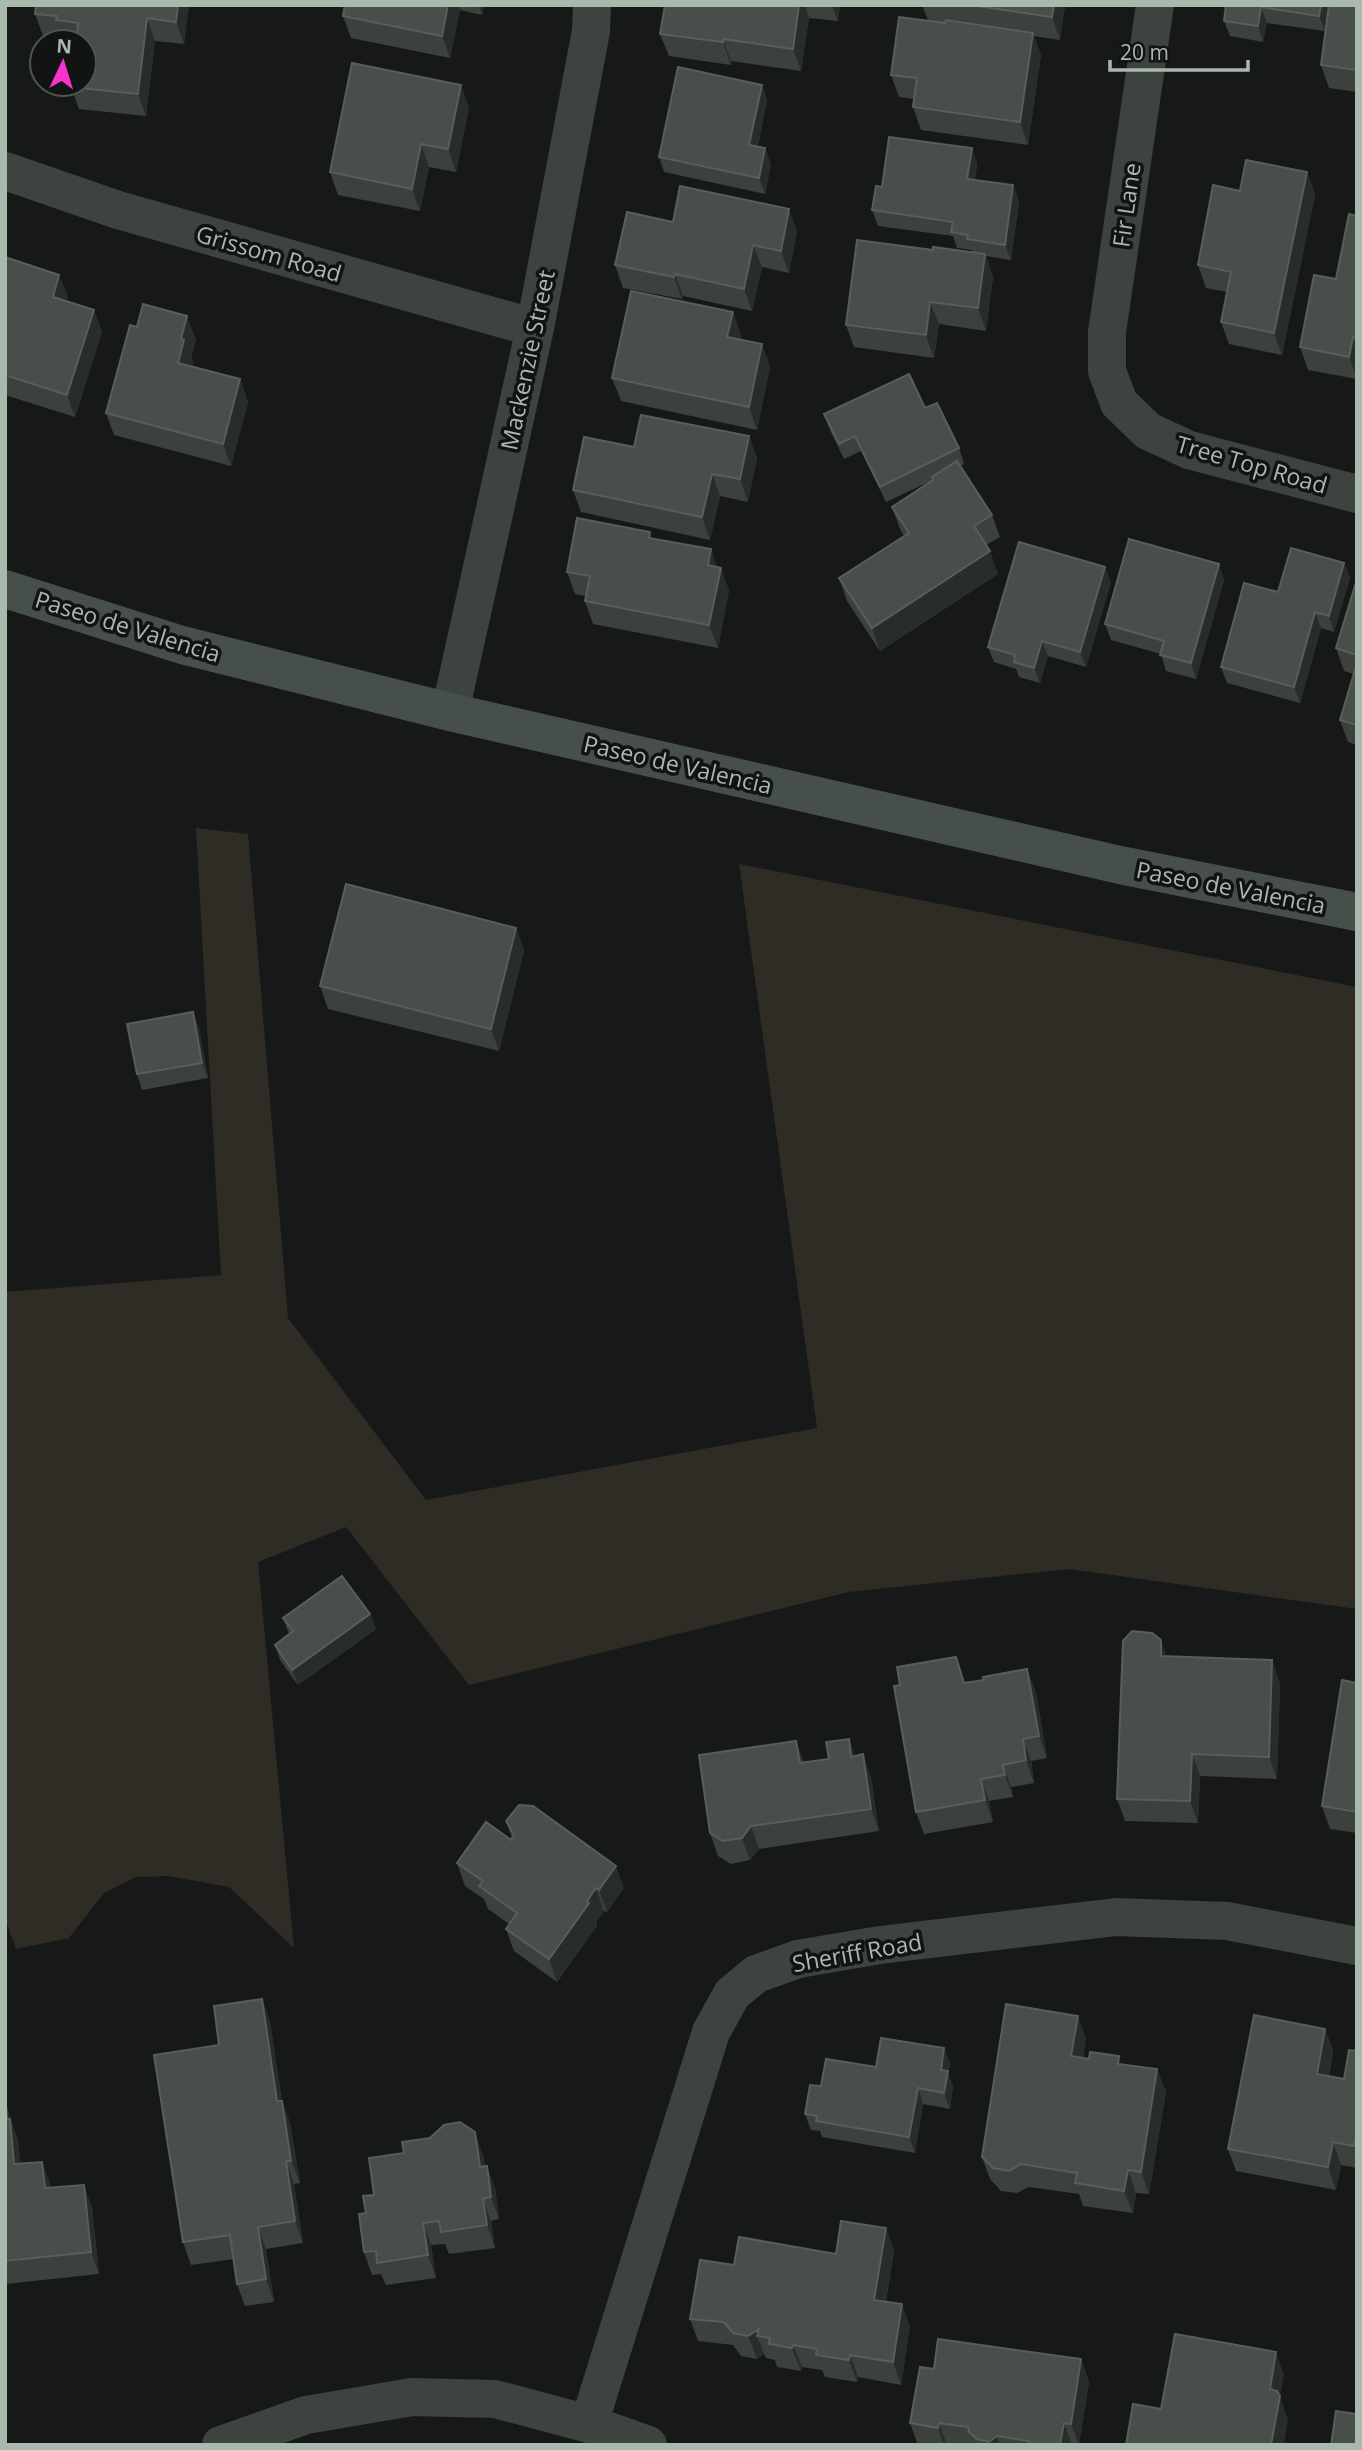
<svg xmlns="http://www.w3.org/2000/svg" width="1362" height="2450" viewBox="0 0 1362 2450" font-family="'Open Sans',sans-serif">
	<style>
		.green { fill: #2f2b25 }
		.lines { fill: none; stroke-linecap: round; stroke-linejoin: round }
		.minor { stroke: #3d433f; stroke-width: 38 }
		.tertiary { stroke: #3d433f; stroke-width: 38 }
		.secondary { stroke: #464f49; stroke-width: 38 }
		.wall { fill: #3c413e }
		.shaded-wall { fill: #282c2a }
		.building { fill: #484e4a; stroke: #575f5a; stroke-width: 2 }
		.labels { text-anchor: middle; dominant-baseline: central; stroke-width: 7; stroke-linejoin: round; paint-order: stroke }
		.street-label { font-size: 23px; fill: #a9b9ad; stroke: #121413 }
	</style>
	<rect width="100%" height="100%" fill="#171918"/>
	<!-- green -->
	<path class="green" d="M196 828 248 834 288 1318 426 1500 817 1428 739 864 1357 987V1609L1069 1569 849 1592 469 1685 346 1527 258 1562 294 1948 229 1887 168 1876 136 1877 104 1893 69 1938 16 1949 5 1919V1292L221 1275Z"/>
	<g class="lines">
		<!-- minor -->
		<path class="minor" d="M1155 5 1107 332V371L1119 403 1148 431 1189 450 1357 494
			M5 171 118 210 535 328
			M450 712 535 328 591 31 592 5
			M589 2424 711 2032 732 1994 756 1974 798 1959 880 1945 1116 1917 1227 1921 1357 1946"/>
		<!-- tertiary -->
		<path class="tertiary" d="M221 2445 306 2415 412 2397 495 2399 589 2424 648 2445"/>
		<!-- secondary -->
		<path class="secondary" d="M5 589 182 645 450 712 1120 865 1357 912"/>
	</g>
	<!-- wall -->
	<path class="wall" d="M36 5H189L184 44 155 41 146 116 79 109 71 87 84 42H64L62 38 43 36 35 14Z
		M345 5H484L482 15 460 10 450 58 351 38 343 16Z
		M665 5H840L838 21 809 18 801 71 731 61V65L669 56 660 34Z
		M922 5H1065L1060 40 1034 36 1041 55 1028 145 921 130 913 107 914 99 899 97 891 75 945 23 928 20Z
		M1226 5H1329L1325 31 1267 23 1263 42 1230 36 1224 21Z
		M1357 5V92L1329 88 1321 65Z
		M762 85 767 100 758 146 771 164 765 194 664 172 659 157Z
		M469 107 456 172 429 167 420 211 338 195 330 172Z
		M972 148 977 164 975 180 1013 185 1019 201 1011 260 986 256 993 277 986 331 939 324 934 358 854 347 846 325 933 250 972 252V250L957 248 953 236 878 226 872 210 882 187Z
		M1307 172 1315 195 1282 355 1229 344 1221 322 1227 292 1206 288 1198 265 1240 191Z
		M1357 216V379L1308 370 1300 347 1336 279Z
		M673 222 797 231 789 273 762 267 752 311 683 296 682 299 623 288 615 265Z
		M5 257 59 275 68 297 66 301 94 310 102 332 75 417 5 395Z
		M741 334 740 340 762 344 770 367 757 430 621 401 612 378Z
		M196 339 191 357 193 362 192 366 240 379 248 402 231 466 114 435 106 413Z
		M925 408 959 448 964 464 960 466 992 515 1000 537 986 545 998 574 880 651 847 601 839 578 904 536 900 529 892 507 933 480 886 502 861 451 844 459 830 430 824 414Z
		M749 436 757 458 748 502 720 496 710 540 581 512 573 490 634 447Z
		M652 539 711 549 717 567 729 590 718 648 593 624 585 601 586 596 575 594 567 572Z
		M1344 563 1350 578 1334 632 1321 628 1300 703 1227 683 1221 667 1278 592Z
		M1219 564 1224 580 1196 679 1166 671 1161 654 1111 640 1105 624Z
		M1357 579V745L1348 742 1340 720 1354 674 1344 671 1336 648Z
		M1111 582 1086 667 1048 656 1040 683 1019 677 1016 669 994 662 988 647Z
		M516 928 524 950 499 1051 328 1009 320 986Z
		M199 1028 208 1078 142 1090 137 1074Z
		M370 1614 376 1629 298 1685 280 1660 275 1645 289 1634 283 1618Z
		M1167 1656 1280 1683 1277 1779 1200 1776 1198 1823 1125 1821 1117 1799Z
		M965 1683 1036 1692 1047 1758 1031 1761 1034 1783 1011 1787 1013 1797 989 1801 993 1822 924 1834 916 1812Z
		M1357 1683V1833L1330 1829 1322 1806Z
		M849 1739 855 1756 871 1777 879 1831 759 1849 750 1860 731 1864 718 1856 710 1833 804 1762 829 1759Z
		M506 1821 624 1888 607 1912 604 1911 596 1922 597 1926 557 1982 514 1951 506 1929 509 1924 488 1909 484 1899 465 1886 457 1863 511 1840 512 1838Z
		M262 1999 270 2022 282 2101 290 2123 300 2183 294 2184 303 2243 266 2249 274 2302 245 2306 237 2284 234 2259 191 2265 183 2242 219 2045Z
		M1325 2029 1333 2051 1329 2077 1344 2079 1357 2051V2168L1341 2165 1336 2190 1236 2171 1228 2149Z
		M1086 2038 1083 2058 1157 2069 1166 2092 1149 2194 1136 2193 1133 2213 1083 2206 1079 2194 1029 2187 1017 2193 1001 2191 990 2179 982 2157Z
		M944 2048 950 2064 948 2073 953 2087 950 2109 923 2104 915 2153 822 2137 820 2131 811 2130 805 2114 821 2086 876 2067Z
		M6 2105 18 2141 20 2164 42 2162 51 2187 92 2207 99 2274 5 2284Z
		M483 2155 485 2166 495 2188 499 2219 491 2221 495 2248 449 2254 445 2244 431 2245 436 2278 386 2285 381 2274 372 2275 364 2252 366 2213 374 2195Z
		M886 2228 894 2251 886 2301 910 2326 901 2385 858 2377 857 2382 825 2377 822 2370 802 2367 801 2371 777 2367 775 2360 766 2358 764 2354 757 2359 741 2356 733 2345 698 2341 690 2319 734 2265 836 2254Z
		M1081 2359 1089 2382 1079 2445H918L910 2423 934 2369Z"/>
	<!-- shaded-wall -->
	<path class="shaded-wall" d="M178 5H189L184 44 176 22Z
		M448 5H458L460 10 450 58 442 36Z
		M479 5H484L482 15Z
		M799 5H805L809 18 801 71 793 49Z
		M832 5H840L838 21Z
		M1054 5H1065L1060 40 1052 17Z
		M1321 5H1329L1325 31 1319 16Z
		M1261 7 1267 23 1263 42 1258 26Z
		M147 18 155 41 146 116 138 94Z
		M1033 33 1041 55 1028 145 1020 122Z
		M723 39 731 61V65L723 42Z
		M461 85 469 107 456 172 448 149Z
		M762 85 767 100 755 160 749 145Z
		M421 144 429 167 420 211 412 189Z
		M765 148 771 164 765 194 759 178Z
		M972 148 977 164 973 195 967 179Z
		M1307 172 1315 195 1282 355 1274 333Z
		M1013 185 1019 201 1011 260 1005 245Z
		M789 209 797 231 789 273 781 251Z
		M753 245 762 267 752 311 744 289Z
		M985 254 993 277 986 331 978 308Z
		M675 274 683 296 682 299 674 277Z
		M59 275 68 297 61 320 53 297Z
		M930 302 939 324 934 358 926 335Z
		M94 310 102 332 75 417 67 395Z
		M733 312 741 334 735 360 727 337Z
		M187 316 196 339 191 357 193 362 187 385 178 363 181 339Z
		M1353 337 1357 347V378L1349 357Z
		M762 344 770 367 757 430 749 407Z
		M240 379 248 402 231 466 223 444Z
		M749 436 757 458 748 502 740 479Z
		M712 474 720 496 710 540 702 517Z
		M711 549 719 572 708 565Z
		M990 551 998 574 880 651 872 628Z
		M1344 563 1350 578 1334 632 1329 616Z
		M1219 564 1224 580 1196 679 1191 663Z
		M1105 567 1111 582 1086 667 1080 652Z
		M721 568 729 590 718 648 709 625Z
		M1315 612 1321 628 1300 703 1294 687Z
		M1042 641 1048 656 1040 683 1034 668Z
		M516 928 524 950 499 1051 491 1029Z
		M193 1012 199 1028 208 1078 202 1063Z
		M370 1614 376 1629 298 1685 292 1670Z
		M1161 1640 1169 1663 1161 1656Z
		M1272 1660 1280 1683 1277 1779 1269 1757Z
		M1027 1669 1036 1692 1047 1758 1039 1736Z
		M849 1739 857 1761 851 1757Z
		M1023 1739 1031 1761 1034 1783 1026 1760Z
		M796 1741 805 1764 800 1763Z
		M863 1754 871 1777 879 1831 871 1809Z
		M1192 1754 1200 1776 1198 1823 1190 1801Z
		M1003 1765 1011 1787 1013 1797 1005 1775Z
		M981 1779 989 1801 993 1822 985 1800Z
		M751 1826 759 1849 750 1860 742 1838Z
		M616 1866 624 1888 607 1912 599 1890Z
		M596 1888 604 1911 596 1922 597 1926 557 1982 549 1959Z
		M262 1999 270 2022 285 2124 277 2101Z
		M1078 2016 1086 2038 1079 2079 1071 2056Z
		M1325 2029 1333 2051 1325 2097 1317 2074Z
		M944 2048 950 2064 948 2073 953 2087 950 2109 944 2093 941 2070Z
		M1157 2069 1166 2092 1149 2194 1141 2172Z
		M918 2088 923 2104 915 2153 909 2137Z
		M282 2101 290 2123 300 2183 291 2161Z
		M6 2105 18 2141 23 2187 14 2164Z
		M475 2132 483 2155 489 2189 480 2167Z
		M1355 2140 1357 2146V2155L1354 2146Z
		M1333 2142 1341 2165 1336 2190 1328 2167Z
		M286 2161 294 2184 303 2243 295 2221Z
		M42 2162 50 2184 53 2210 45 2188Z
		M487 2166 495 2188 499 2219 491 2197Z
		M1128 2170 1136 2193 1133 2213 1124 2191Z
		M84 2185 92 2207 99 2274 91 2252Z
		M483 2199 491 2221 495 2248 487 2225Z
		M423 2223 431 2245 436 2278 428 2255Z
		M258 2227 266 2249 274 2302 266 2279Z
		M886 2228 894 2251 882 2322 874 2300Z
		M902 2304 910 2326 901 2385 893 2362Z
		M759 2329 757 2336 764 2354 757 2359 748 2336Z
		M793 2345 802 2367 801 2371 792 2348Z
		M1276 2352 1284 2375 1280 2397 1288 2419 1284 2445H1271L1270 2389Z
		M850 2355 858 2377 857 2382 849 2360Z
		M1081 2359 1089 2382 1079 2445 1071 2424Z
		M939 2423 947 2445H944L938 2428Z
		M1064 2423 1072 2445H1060Z
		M997 2436 1000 2445H990L989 2442Z"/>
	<!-- building -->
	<path class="building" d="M36 5H178L176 22 147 18 138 94 71 87V84H84V42H76L78 23 56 20 57 16 35 14Z
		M345 5H448L442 36 343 16Z
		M665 5H799L793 49 723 39V42L660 34Z
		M970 5H1054L1052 17Z
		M1226 5H1321L1319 16 1261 7 1258 26 1224 21Z
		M1329 5H1357V70L1321 65Z
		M899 17 945 23 946 20 1033 33 1020 122 913 107 917 78 891 75Z
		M352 63 461 85 448 149 421 144 412 189 330 172Z
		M678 67 762 85 749 145 765 148 759 178 659 157Z
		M889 137 972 148 967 179 1013 185 1005 245 967 239 968 235 951 232 953 222 872 210 876 186 882 187Z
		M1246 160 1307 172 1274 333 1221 322 1231 272 1198 265 1213 185 1240 191Z
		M680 186 789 209 781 251 753 245 744 289 675 274 674 277 615 265 627 212 673 222Z
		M1349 214 1357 216V337H1353L1349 357 1300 347 1314 275 1336 279Z
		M857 240 933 250V247L985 254 978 308 930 302 926 335 846 325Z
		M5 257 59 275 53 297 94 310 67 395 5 375Z
		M631 291 733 312 727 337 762 344 749 407 612 378Z
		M143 304 187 316 181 339 184 340 178 363 240 379 223 444 106 413 130 325 137 327Z
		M909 374 925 408 937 403 959 448 880 487 855 436 839 444 824 414Z
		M641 415 749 436 740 479 712 474 702 517 573 490 584 437 634 447Z
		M957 461 992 515 974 526 990 551 872 628 839 578 909 533 892 507 933 480 932 477Z
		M577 518 650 532 649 538 711 549 708 565 721 568 709 625 585 601 590 576 567 572Z
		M1129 539 1219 564 1191 663 1160 655 1164 641 1105 624Z
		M1019 542 1105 567 1080 652 1042 641 1034 668 1014 662 1015 655 988 647Z
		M1291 548 1344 563 1329 616 1315 612 1294 687 1221 667 1244 583 1278 592Z
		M1357 579V655L1336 648Z
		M1357 663V725L1340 720Z
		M346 884 516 928 491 1029 320 986Z
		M193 1012 202 1063 137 1074 127 1024Z
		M342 1576 370 1614 292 1670 275 1645 293 1631 283 1618Z
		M1132 1631 1152 1633 1161 1640V1656L1272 1660 1269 1757 1192 1754 1190 1801 1117 1799 1123 1641Z
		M956 1657 964 1683 984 1680 983 1677 1027 1669 1039 1736 1023 1739 1026 1760 1003 1765 1005 1775 981 1779 985 1800 916 1812 894 1686 900 1685 897 1667Z
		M1342 1680 1357 1683V1812L1322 1806Z
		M849 1739 851 1757 863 1754 871 1809 751 1826 742 1838 723 1841 710 1833 699 1755 796 1741 800 1763 829 1759 826 1742Z
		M519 1805 533 1806 616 1866 599 1890 596 1888 587 1901 589 1903 549 1959 506 1929 517 1913 479 1886 483 1881 457 1863 486 1822 511 1840 514 1835 506 1821Z
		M262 1999 277 2101H282L291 2161H286L295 2221 258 2227 266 2279 237 2284 230 2235 183 2242 154 2055 219 2045 214 2006Z
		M1006 2004 1078 2016 1071 2056 1089 2059 1090 2052 1119 2056 1118 2064 1157 2069 1141 2172 1128 2170 1124 2191 1075 2183 1077 2173 1021 2164 1009 2171 993 2168 982 2157Z
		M1254 2015 1325 2029 1317 2074 1344 2079 1349 2050 1357 2051V2140H1355L1354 2146 1333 2142 1328 2167 1228 2149Z
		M881 2038 944 2048 941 2070 948 2071 944 2093 918 2088 909 2137 816 2121 817 2116 805 2114 810 2085 821 2086 826 2059 876 2067Z
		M6 2105 7 2119H10L14 2164 42 2162 45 2188 84 2185 91 2252 5 2261Z
		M460 2122 475 2132 480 2167 487 2166 491 2197 483 2199 487 2225 441 2232 439 2221 423 2223 428 2255 377 2263 376 2251 364 2252 359 2214 366 2213 363 2196 374 2195 369 2158 404 2153 402 2142 430 2138 444 2125Z
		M841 2221 886 2228 874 2300 902 2304 893 2362 850 2355 849 2360 816 2355 817 2349 793 2345 792 2348 769 2344 770 2338 757 2336 759 2329 748 2336 733 2333 724 2322 690 2319 700 2260 734 2265 739 2237 836 2254Z
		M1175 2334 1276 2352 1270 2389 1277 2391 1280 2396 1271 2445H1126L1133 2404 1161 2409Z
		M938 2339 1081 2359 1071 2424 1064 2423 1060 2445H1031L1029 2441 997 2436 989 2442 977 2439 969 2432 968 2427 939 2423 938 2428 910 2423 920 2367 934 2369Z
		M1336 2411 1357 2414V2445H1331Z"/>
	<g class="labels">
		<!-- street labels -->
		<g class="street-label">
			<text transform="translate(1126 205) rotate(-82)">Fir Lane</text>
			<text transform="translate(269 253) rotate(16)">Grissom Road</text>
			<text transform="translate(527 360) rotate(-78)">Mackenzie Street</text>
			<text transform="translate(1252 464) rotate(16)">Tree Top Road</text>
			<text transform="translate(128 626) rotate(17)">Paseo de Valencia</text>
			<text transform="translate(678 764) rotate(13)">Paseo de Valencia</text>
			<text transform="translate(1231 887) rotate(11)">Paseo de Valencia</text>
			<text transform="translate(857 1952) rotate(-10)">Sheriff Road</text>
		</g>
	</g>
	<!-- border -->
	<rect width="1362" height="2450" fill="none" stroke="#a9b9ad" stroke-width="14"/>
	<!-- north arrow -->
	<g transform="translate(63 63) rotate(4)"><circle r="33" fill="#121413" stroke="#4e5651" stroke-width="2"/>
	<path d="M0-5L12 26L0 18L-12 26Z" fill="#f533cf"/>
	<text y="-10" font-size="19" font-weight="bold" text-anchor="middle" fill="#a9b9ad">N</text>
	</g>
	<!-- scale -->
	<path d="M1110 60v10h138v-10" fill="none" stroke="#a9b9ad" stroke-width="3.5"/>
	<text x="1120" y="60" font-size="21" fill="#a9b9ad" stroke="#121413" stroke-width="5" paint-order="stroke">20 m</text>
</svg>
